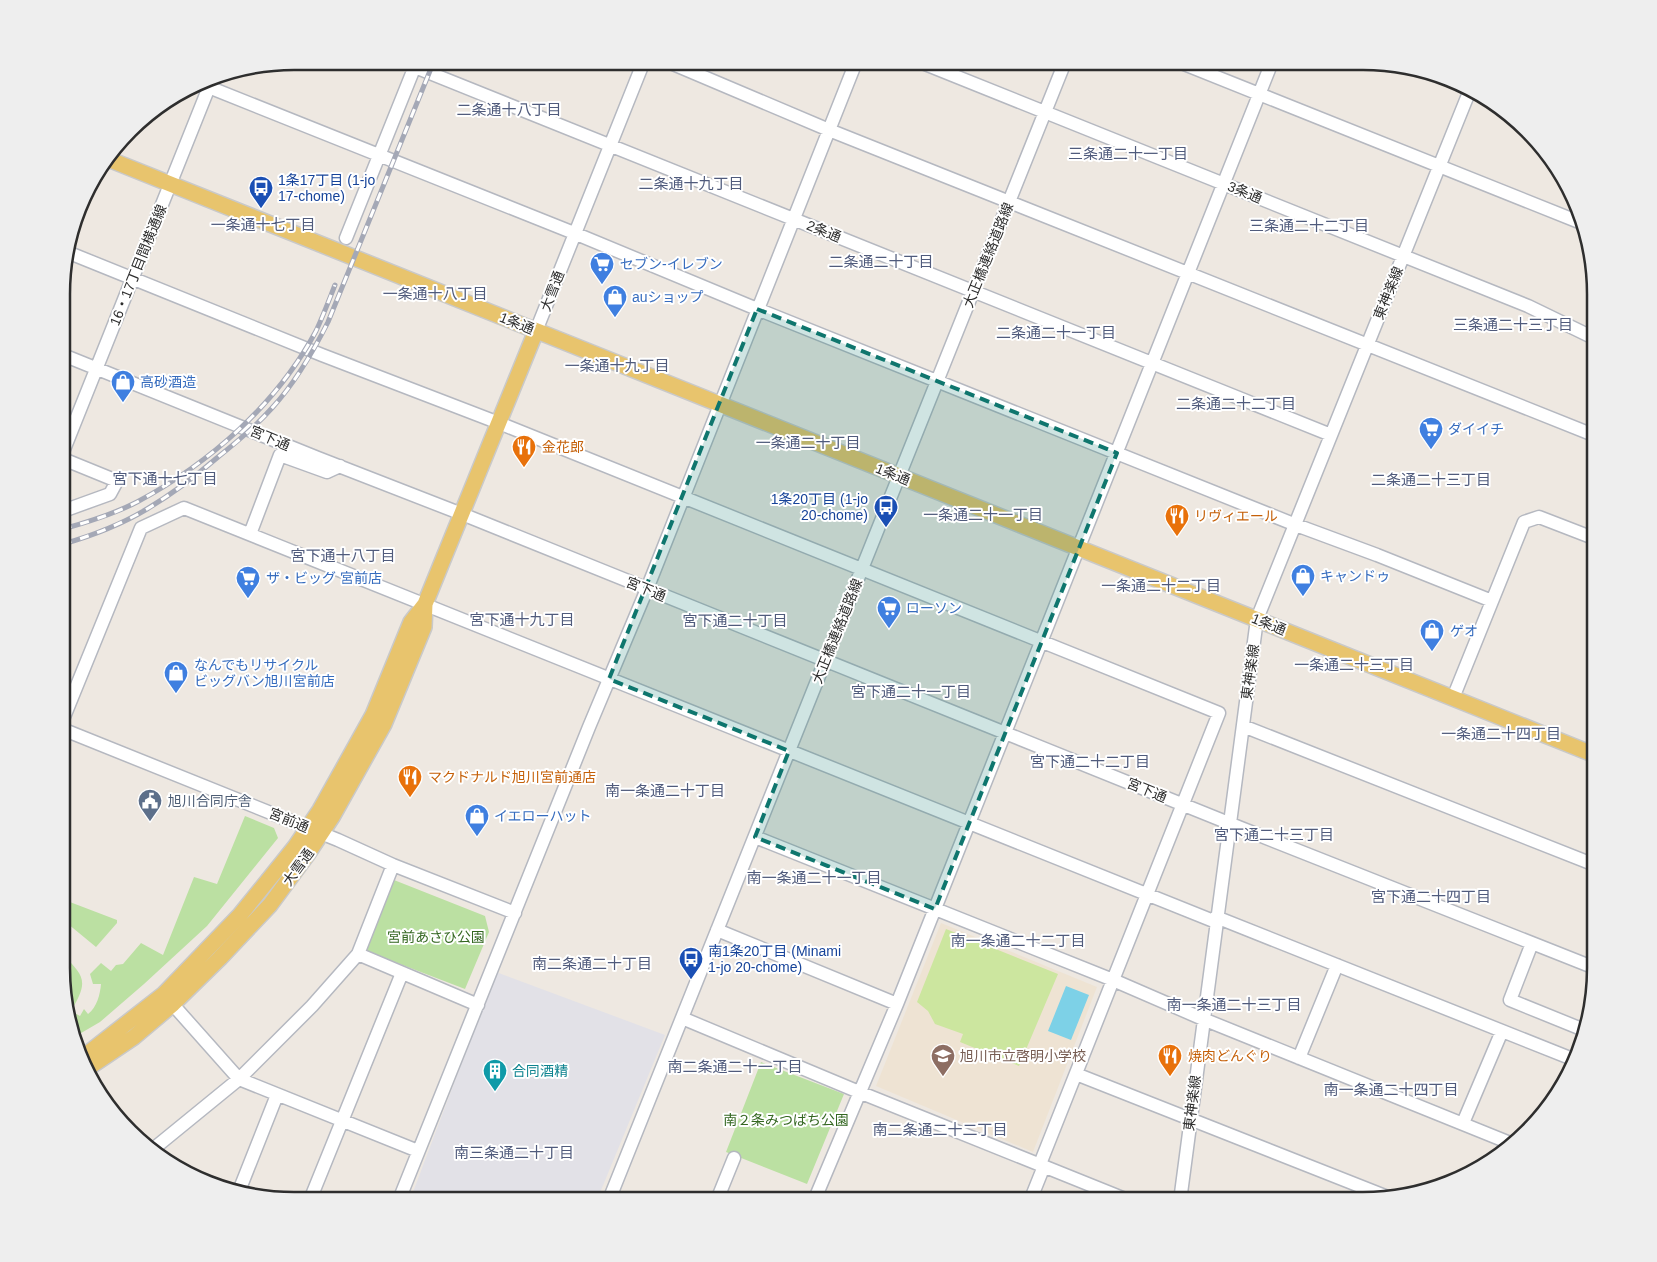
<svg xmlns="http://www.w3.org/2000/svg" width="1657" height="1262" viewBox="0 0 1657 1262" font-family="Helvetica,'Noto Sans JP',sans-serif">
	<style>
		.industrial { fill: #e2e1e7 }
		.education { fill: #eee3d3 }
		.green { fill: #bbe0a2 }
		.pitch { fill: #cce69f }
		.water { fill: #7dd1e7 }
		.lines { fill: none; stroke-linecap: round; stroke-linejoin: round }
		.minor-casing { stroke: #b5b8c0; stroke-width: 15 }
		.major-casing { stroke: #c9c9c9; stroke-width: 18 }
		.minor { stroke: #fff; stroke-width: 12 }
		.major { stroke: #e8c46d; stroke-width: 15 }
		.rail-casing { stroke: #a4a8b6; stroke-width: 5 }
		.rail { stroke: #fff; stroke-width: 3; stroke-dasharray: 9; stroke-linecap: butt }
		.marked { fill: #0f766e; fill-opacity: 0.2; stroke: #0f766e; stroke-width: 4; stroke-dasharray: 10 6; stroke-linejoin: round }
		.labels { text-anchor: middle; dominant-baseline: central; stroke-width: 4; stroke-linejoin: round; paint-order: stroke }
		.transit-label { font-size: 14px; fill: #164399; stroke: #fff; text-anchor: start }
		.street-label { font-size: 14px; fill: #2e2e2e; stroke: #fff }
		.shop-label { font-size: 14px; fill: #366cbe; stroke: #fff; text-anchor: start }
		.food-label { font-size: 14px; fill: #c56008; stroke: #fff; text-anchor: start }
		.service-label { font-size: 14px; fill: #4e5e75; stroke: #fff; text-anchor: start }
		.park-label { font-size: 14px; fill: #346721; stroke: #fff }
		.education-label { font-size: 14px; fill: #785e54; stroke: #fff; text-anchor: start }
		.culture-label { font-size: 14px; fill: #0d838f; stroke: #fff; text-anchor: start }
		.neighbourhood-label { font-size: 15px; fill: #505b7c; stroke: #fff }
		.rim { fill: none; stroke: #2e2e2e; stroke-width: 2.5 }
	</style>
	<rect width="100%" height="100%" fill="#eee8e1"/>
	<!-- industrial -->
	<path class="industrial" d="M496 972 665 1035 597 1200H410Z"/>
	<!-- education -->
	<path class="education" d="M941 923 1097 987 1033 1152 876 1086Z"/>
	<!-- green -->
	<path class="green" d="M245 816 274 828 278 838 207 926 144 984 100 1022 76 1036 62 983V954C86 977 88 982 71 1011L80 1016 84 1009 88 1014C97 1007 100 995 101 984H93L90 974 101 963 111 971 116 965 123 964 141 943 163 955 194 877 217 884Z
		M394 880 485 916 489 932 465 989 366 951Z
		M62 899 117 920V923L96 947 62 919Z
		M761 1062 844 1094 807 1184 726 1152Z"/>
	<!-- pitch -->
	<path class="pitch" d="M946 929 1058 974 1019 1066 960 1042 963 1034 935 1024 928 1011 917 1002Z"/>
	<!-- water -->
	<path class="water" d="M1066 986 1089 995 1071 1040 1048 1031Z"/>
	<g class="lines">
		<defs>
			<path id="minor" d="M400 61 1331 435
				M666 61 829 130 1596 436
				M920 62 1528 306 1596 339
				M1179 62 1579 222
				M201 84 574 233 757 309 1296 525 1377 555 1492 601
				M346 238 417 61
				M67 252 322 355 499 423 1219 713 1040 1164
				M536 331 644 61
				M63 355 318 458 462 514 1241 828 1595 968
				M63 452 213 77
				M63 511 110 494 117 481 63 459
				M250 534 280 455 327 472 340 466
				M1453 698 1524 522 1539 517 1596 539
				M62 722 141 528 184 508 1216 922
				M1243 726 1595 865
				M62 729 338 840 393 865 515 913
				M755 837 1113 980 1203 1019 1510 1143
				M1216 917 1575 1060 1574 1063
				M717 930 897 1004
				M1532 943 1510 1000 1584 1030
				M358 954 478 1005
				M167 998 239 1079 418 1151
				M682 1018 859 1092 1130 1201
				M1299 1058 1337 965
				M1076 1074 1385 1196
				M1463 1123 1502 1031
				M152 1150 239 1079 312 1006 358 954 393 865
				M239 1191 277 1095
				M310 1200 402 973
				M399 1200 589 727 647 589 856 62
				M609 1200 1065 62
				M717 1200 734 1158
				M814 1201 897 1004 1272 62
				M1030 1201 1044 1166
				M1180 1201 1257 619 1470 90"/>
			<path id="major" d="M108 159 1595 755
				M82 1058 164 994 240 915 295 847 320 810 373 715 411 622 425 604 536 331
				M85 1070 134 1037 173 1004 220 958 270 905 307 855 332 817 384 724 424 627 425 604"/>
		</defs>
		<!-- minor casing -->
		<use href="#minor" class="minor-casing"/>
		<!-- major casing -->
		<use href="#major" class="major-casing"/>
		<!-- minor -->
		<use href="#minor" class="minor"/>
		<!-- major -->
		<use href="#major" class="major"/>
		<defs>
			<path id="rail" d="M63 529C88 522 114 514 137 502 210 463 277 404 316 331 323 316 329 300 335 285
				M63 544C91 536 122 524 147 509 172 494 196 476 218 457 237 442 256 426 272 408 295 383 313 352 328 322L434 61"/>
		</defs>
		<!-- rail casing -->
		<use href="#rail" class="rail-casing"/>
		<!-- rail -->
		<use href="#rail" class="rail"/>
	</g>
	<!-- marked area -->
	<path class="marked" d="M757 309 1117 453 935 909 755 837 789 751 609 679Z"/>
	<!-- icons -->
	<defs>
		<symbol id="bus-pin" viewBox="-11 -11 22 30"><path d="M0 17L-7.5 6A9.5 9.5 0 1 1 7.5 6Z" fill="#1a4fb4" stroke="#fff"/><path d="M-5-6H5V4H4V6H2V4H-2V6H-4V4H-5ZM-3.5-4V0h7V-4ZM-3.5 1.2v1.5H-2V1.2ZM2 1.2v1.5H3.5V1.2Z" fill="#fff"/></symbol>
		<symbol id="supermarket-pin" viewBox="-11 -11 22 30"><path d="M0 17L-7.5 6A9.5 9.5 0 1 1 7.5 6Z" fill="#3f7fe0" stroke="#fff"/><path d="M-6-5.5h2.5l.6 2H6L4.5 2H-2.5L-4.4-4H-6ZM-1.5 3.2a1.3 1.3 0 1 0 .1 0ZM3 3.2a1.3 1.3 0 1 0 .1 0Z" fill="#fff"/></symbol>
		<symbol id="shop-pin" viewBox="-11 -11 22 30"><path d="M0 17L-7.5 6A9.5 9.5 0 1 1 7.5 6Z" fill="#3f7fe0" stroke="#fff"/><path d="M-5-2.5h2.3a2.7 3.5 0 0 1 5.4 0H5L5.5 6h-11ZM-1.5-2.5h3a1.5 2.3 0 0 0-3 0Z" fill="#fff"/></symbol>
		<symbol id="restaurant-pin" viewBox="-11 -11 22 30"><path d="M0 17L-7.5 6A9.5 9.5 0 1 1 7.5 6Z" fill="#e8710a" stroke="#fff"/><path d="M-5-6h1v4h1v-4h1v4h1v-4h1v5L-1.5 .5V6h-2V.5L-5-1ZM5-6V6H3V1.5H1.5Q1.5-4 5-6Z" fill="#fff"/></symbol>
		<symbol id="civic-pin" viewBox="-11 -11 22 30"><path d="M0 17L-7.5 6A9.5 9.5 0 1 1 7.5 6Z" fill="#5c6f8a" stroke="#fff"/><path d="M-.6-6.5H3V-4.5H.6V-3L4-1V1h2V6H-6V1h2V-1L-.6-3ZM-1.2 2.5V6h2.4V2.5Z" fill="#fff"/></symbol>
		<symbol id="school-pin" viewBox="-11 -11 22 30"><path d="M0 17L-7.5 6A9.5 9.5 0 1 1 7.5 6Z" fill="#8d6e63" stroke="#fff"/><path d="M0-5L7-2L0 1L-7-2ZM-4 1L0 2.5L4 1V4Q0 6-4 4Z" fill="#fff"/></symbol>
		<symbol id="building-pin" viewBox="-11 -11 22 30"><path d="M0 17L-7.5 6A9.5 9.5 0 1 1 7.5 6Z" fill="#0f9aa8" stroke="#fff"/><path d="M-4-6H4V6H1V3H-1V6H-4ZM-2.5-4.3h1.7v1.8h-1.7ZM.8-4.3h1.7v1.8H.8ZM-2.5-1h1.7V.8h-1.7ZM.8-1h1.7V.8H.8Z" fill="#fff"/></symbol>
	</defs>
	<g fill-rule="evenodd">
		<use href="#bus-pin" x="247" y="174" width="28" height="38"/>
		<use href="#supermarket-pin" x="588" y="250" width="28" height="38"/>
		<use href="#shop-pin" x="601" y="283" width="28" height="38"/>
		<use href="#shop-pin" x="109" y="368" width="28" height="38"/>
		<use href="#supermarket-pin" x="1417" y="415" width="28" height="38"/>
		<use href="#restaurant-pin" x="510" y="433" width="28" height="38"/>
		<use href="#bus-pin" x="872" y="493" width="28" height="38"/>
		<use href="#restaurant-pin" x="1163" y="502" width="28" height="38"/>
		<use href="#shop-pin" x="1289" y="562" width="28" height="38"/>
		<use href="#supermarket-pin" x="234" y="564" width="28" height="38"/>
		<use href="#supermarket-pin" x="875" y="594" width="28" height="38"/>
		<use href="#shop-pin" x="1418" y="617" width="28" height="38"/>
		<use href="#shop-pin" x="162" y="659" width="28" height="38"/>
		<use href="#restaurant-pin" x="396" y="763" width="28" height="38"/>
		<use href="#civic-pin" x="136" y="787" width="28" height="38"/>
		<use href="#shop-pin" x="463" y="802" width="28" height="38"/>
		<use href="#bus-pin" x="677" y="945" width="28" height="38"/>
		<use href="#school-pin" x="929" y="1042" width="28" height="38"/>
		<use href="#restaurant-pin" x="1156" y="1042" width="28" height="38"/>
		<use href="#building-pin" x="481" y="1057" width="28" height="38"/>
	</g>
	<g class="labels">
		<!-- transit labels -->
		<g class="transit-label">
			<text x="278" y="180">1条17丁目 (1-jo<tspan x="278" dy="16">17-chome)</tspan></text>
			<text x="868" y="499" text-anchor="end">1条20丁目 (1-jo<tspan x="868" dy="16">20-chome)</tspan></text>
			<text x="708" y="951">南1条20丁目 (Minami<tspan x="708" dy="16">1-jo 20-chome)</tspan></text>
		</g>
		<!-- street labels -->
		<g class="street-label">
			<text transform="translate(1245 192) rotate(22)">3条通</text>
			<text transform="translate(824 231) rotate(22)">2条通</text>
			<text transform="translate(988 255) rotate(-68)">大正橋連絡道路線</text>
			<text transform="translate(138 265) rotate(-68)">16・17丁目間横通線</text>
			<text transform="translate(552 291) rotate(-69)">大雪通</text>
			<text transform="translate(1388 293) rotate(-68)">東神楽線</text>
			<text transform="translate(517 323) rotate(22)">1条通</text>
			<text transform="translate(270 438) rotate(23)">宮下通</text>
			<text transform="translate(893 474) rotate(22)">1条通</text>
			<text transform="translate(646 589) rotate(22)">宮下通</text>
			<text transform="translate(1269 624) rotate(22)">1条通</text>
			<text transform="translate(837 631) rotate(-68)">大正橋連絡道路線</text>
			<text transform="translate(1250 672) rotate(-82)">東神楽線</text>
			<text transform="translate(1147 790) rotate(22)">宮下通</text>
			<text transform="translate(289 820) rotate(22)">宮前通</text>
			<text transform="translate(298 867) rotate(-54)">大雪通</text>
			<text transform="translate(1192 1103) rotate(-83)">東神楽線</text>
		</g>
		<!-- shop labels -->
		<g class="shop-label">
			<text x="620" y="264">セブン-イレブン</text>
			<text x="632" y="297">auショップ</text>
			<text x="140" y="382">高砂酒造</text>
			<text x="1448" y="429">ダイイチ</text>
			<text x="1320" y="576">キャンドゥ</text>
			<text x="266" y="578">ザ・ビッグ 宮前店</text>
			<text x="906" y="608">ローソン</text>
			<text x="1450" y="631">ゲオ</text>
			<text x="194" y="665">なんでもリサイクル<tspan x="194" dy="16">ビッグバン旭川宮前店</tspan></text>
			<text x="494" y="816">イエローハット</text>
		</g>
		<!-- food labels -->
		<g class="food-label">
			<text x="542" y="447">金花郎</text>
			<text x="1194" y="516">リヴィエール</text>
			<text x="428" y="777">マクドナルド旭川宮前通店</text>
			<text x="1188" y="1056">焼肉どんぐり</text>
		</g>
		<!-- service labels -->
		<g class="service-label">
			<text x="168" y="801">旭川合同庁舎</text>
		</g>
		<!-- park labels -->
		<g class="park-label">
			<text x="436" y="937">宮前あさひ公園</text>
			<text x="786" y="1120">南２条みつばち公園</text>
		</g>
		<!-- education labels -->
		<g class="education-label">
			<text x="960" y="1056">旭川市立啓明小学校</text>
		</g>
		<!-- culture labels -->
		<g class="culture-label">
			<text x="512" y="1071">合同酒精</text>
		</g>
		<!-- neighbourhood labels -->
		<g class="neighbourhood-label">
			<text x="509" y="109">二条通十八丁目</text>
			<text x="1128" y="153">三条通二十一丁目</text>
			<text x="691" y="183">二条通十九丁目</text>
			<text x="263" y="224">一条通十七丁目</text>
			<text x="1309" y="225">三条通二十二丁目</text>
			<text x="881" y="261">二条通二十丁目</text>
			<text x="435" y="293">一条通十八丁目</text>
			<text x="1513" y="324">三条通二十三丁目</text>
			<text x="1056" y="332">二条通二十一丁目</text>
			<text x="617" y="365">一条通十九丁目</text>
			<text x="1236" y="403">二条通二十二丁目</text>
			<text x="808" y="442">一条通二十丁目</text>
			<text x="165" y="478">宮下通十七丁目</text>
			<text x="1431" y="479">二条通二十三丁目</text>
			<text x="983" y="514">一条通二十一丁目</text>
			<text x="343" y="555">宮下通十八丁目</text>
			<text x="1161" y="585">一条通二十二丁目</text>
			<text x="522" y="619">宮下通十九丁目</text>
			<text x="735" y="620">宮下通二十丁目</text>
			<text x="1354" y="664">一条通二十三丁目</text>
			<text x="911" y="691">宮下通二十一丁目</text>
			<text x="1501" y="733">一条通二十四丁目</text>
			<text x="1090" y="761">宮下通二十二丁目</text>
			<text x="665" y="790">南一条通二十丁目</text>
			<text x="1274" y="834">宮下通二十三丁目</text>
			<text x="814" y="877">南一条通二十一丁目</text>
			<text x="1431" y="896">宮下通二十四丁目</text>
			<text x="1018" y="940">南一条通二十二丁目</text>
			<text x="592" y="963">南二条通二十丁目</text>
			<text x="1234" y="1004">南一条通二十三丁目</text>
			<text x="735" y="1066">南二条通二十一丁目</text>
			<text x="1391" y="1089">南一条通二十四丁目</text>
			<text x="940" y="1129">南二条通二十二丁目</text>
			<text x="514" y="1152">南三条通二十丁目</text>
		</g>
	</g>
	<!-- crop -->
	<path d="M0 0H1657V1262H0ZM294 70H1363A224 224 0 0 1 1587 294V968A224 224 0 0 1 1363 1192H294A224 224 0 0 1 70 968V294A224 224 0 0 1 294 70Z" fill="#eee" fill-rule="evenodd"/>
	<path class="rim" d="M294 70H1363A224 224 0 0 1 1587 294V968A224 224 0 0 1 1363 1192H294A224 224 0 0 1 70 968V294A224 224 0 0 1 294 70Z"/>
</svg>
